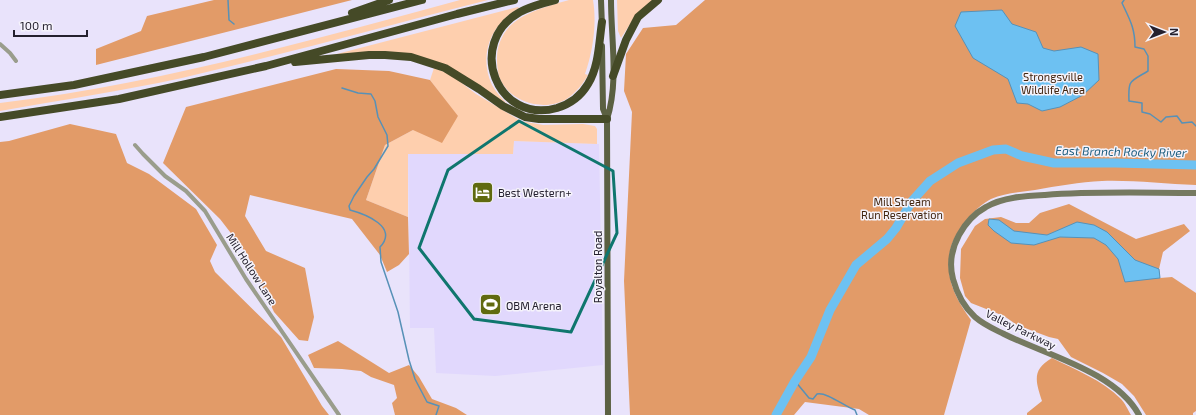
<svg xmlns="http://www.w3.org/2000/svg" width="1196" height="415" viewBox="0 0 1196 415" font-family="'Exo 2',sans-serif">
	<style>
		.built { fill: #e1d8fd }
		.green { fill: #fecfae }
		.forest { fill: #e29b68 }
		.water { fill: #6dc1f2; stroke: #5791b7 }
		.lines { fill: none; stroke-linecap: round; stroke-linejoin: round }
		.stream { stroke: #5791b7; stroke-width: 1.5 }
		.river { stroke: #6dc1f2; stroke-width: 9 }
		.street { stroke: #9a9d8c; stroke-width: 4 }
		.secondary { stroke: #757960; stroke-width: 6 }
		.primary { stroke: #5b6042; stroke-width: 6 }
		.highway { stroke: #454a27; stroke-width: 8 }
		.marked { fill: none; stroke: #0f766e; stroke-width: 3; stroke-linejoin: round }
		.labels { text-anchor: middle; dominant-baseline: central; stroke-width: 3; stroke-linejoin: round; paint-order: stroke }
		.park-label { font-size: 11px; fill: #40230d; stroke: #f5f3fb }
		.poi-label { font-size: 11px; fill: #24202e; stroke: #f5f3fb; text-anchor: start }
		.street-label { font-size: 11px; fill: #24202e; stroke: #f5f3fb }
		.water-label { font-size: 12px; font-style: italic; fill: #1d5d7e; stroke: #f5f3fb }
	</style>
	<rect width="100%" height="100%" fill="#e9e3fb"/>
	<!-- built -->
	<path class="built" d="M514 141 599 144 603 365 495 376 436 373 434 328H410L408 154H513Z"/>
	<!-- green -->
	<path class="green" d="M460 0H488C386 26 285 54 182 78 122 91 61 100 0 111V103C156 84 309 41 460 0Z
		M569 0H593C597 24 593 51 585 74L588 75C583 84 576 92 568 98 549 111 518 105 505 87 498 79 497 68 497 58 497 46 502 34 511 25 525 12 551 5 569 0Z
		M617 0H654L632 21 621 38 618 31Z
		M518 7 519 8C491 24 478 55 492 85 496 92 502 99 508 104L435 62 333 55Z
		M434 68 450 74 476 94 521 121 543 125 583 124 595 126 597 129V144L514 141 513 154H408V217L366 200 385 145 413 130 458 117 430 80Z"/>
	<!-- forest -->
	<path class="forest" d="M214 0H352L96 65V49L141 31 147 16Z
		M705 0H1196V185C1165 184 1133 180 1102 181 1080 182 1057 186 1035 190 1021 192 1005 193 991 199 975 207 956 230 951 247 944 276 954 297 971 320L944 415H869L859 409 805 402 794 415H630L624 281 632 112 624 91 626 54 643 28 676 25Z
		M336 69 389 71 430 80 458 116 442 143 413 130 385 145 366 200 408 217 409 254 399 265 387 272 380 255 352 219 250 195 245 216 266 251 305 268 314 317 308 341 299 340 274 312 247 254 220 219 163 163 186 107Z
		M70 124 116 134 127 163 149 174 196 209 217 245 210 261 215 272 281 337 322 406 329 415H0V142L9 141Z
		M1069 204 1136 239 1184 224 1190 231 1163 252 1159 269 1160 278 1172 277 1196 293V411L1193 413V415H1146L1134 396 1122 384 1103 373 1071 357 1058 339 1049 337 1017 325 1004 316 971 303 965 296 960 278 961 249 975 226 985 219 1001 217 1016 223H1029L1040 213Z
		M338 341 389 373 409 365 419 377 432 399 456 408 467 415H395L392 403 397 398 394 385 371 377 361 371 342 369 314 368 308 355Z
		M1052 358C1076 370 1102 380 1121 399 1125 403 1128 410 1131 415H1027V413L1042 401C1036 382 1031 370 1052 358Z"/>
	<!-- water -->
	<path class="water" d="M1002 10 1012 24 1036 32 1043 48 1054 51 1081 47 1098 54 1099 80 1083 95 1060 107 1042 111 1028 104 1017 103 1008 79 973 58 955 26 961 12Z
		M989 219 999 220 1014 231 1047 235 1077 222 1094 225 1107 232 1135 260 1159 269 1160 278 1125 282 1118 259 1106 245 1094 238 1060 237 1034 245 1011 243 994 231 988 225Z"/>
	<g class="lines">
		<!-- stream -->
		<path class="stream" d="M228 0 229 20 234 24
			M1124 0 1122 3C1130 20 1135 28 1135 47L1144 49 1148 56V71C1130 82 1128 79 1129 101L1142 103V112L1150 114 1161 122 1166 117 1177 116 1182 123 1192 122 1196 126
			M342 88 358 93 371 94 375 101 378 117 387 135 388 146 374 169 367 177 354 196 349 206 350 210C365 214 399 227 380 247L381 262 398 312 409 360 415 379 427 402 439 406 436 415
			M795 381 809 398 813 399 817 394C827 392 844 406 855 410L857 415"/>
		<!-- river -->
		<path class="river" d="M776 415 795 381 811 357 830 310 856 265 887 239 896 228 912 201 930 181 958 163 993 150 1006 149 1022 156 1054 163H1115L1196 165"/>
		<!-- street -->
		<path class="street" d="M0 44 10 53 16 61
			M135 145 143 154 165 176 186 191 205 211 246 279 339 415"/>
		<!-- secondary -->
		<path class="secondary" d="M1139 415C1116 372 1046 355 1004 334 994 329 984 325 975 317 964 307 957 294 953 279 949 264 952 248 959 235 965 224 975 213 986 207 1003 197 1025 196 1045 195 1095 191 1145 193 1196 193"/>
		<!-- primary -->
		<path class="primary" d="M601 0 602 26
			M602 46 603 109 607 119
			M608 415 607 119C619 82 611 39 611 0"/>
		<!-- highway -->
		<path class="highway" d="M555 0C543 3 531 6 520 12 465 43 497 125 557 108 570 104 581 96 588 84 599 66 599 42 602 22
			M352 13 389 0
			M295 62 369 55H385L411 57 445 68 479 89 503 106 525 117 539 119H607
			M613 76 626 40 638 17 658 0
			M0 95 74 85 204 57 422 0
			M0 117 119 99 266 66 457 14 514 0"/>
	</g>
	<!-- marked area -->
	<path class="marked" d="M519 121 613 171 617 233 571 332 474 319 419 248 448 170Z"/>
	<!-- icons -->
	<defs>
		<symbol id="hotel-square" viewBox="-11 -11 22 22"><rect x="-9" y="-9" width="18" height="18" rx="4" fill="#606a10" stroke="#f5f3fb"/><path d="M-6-4.5h1.5V1H6V5H4.5V3h-9V5H-6ZM-4 0a1.8 1.8 0 1 1 3.6 0ZM.5 0V-2.5h3Q6-2.5 6 0Z" fill="#fff"/></symbol>
		<symbol id="stadium-square" viewBox="-11 -11 22 22"><rect x="-9" y="-9" width="18" height="18" rx="4" fill="#606a10" stroke="#f5f3fb"/><path d="M0-5a6.5 5 0 1 0 0 10a6.5 5 0 1 0 0-10ZM-3.5-1.8h7v3.6h-7Z" fill="#fff"/></symbol>
	</defs>
	<g fill-rule="evenodd">
		<use href="#hotel-square" x="470" y="180" width="25" height="25"/>
		<use href="#stadium-square" x="478" y="292" width="25" height="25"/>
	</g>
	<g class="labels">
		<!-- park labels -->
		<g class="park-label">
			<text x="1053" y="76">Strongsville<tspan x="1053" dy="13">Wildlife Area</tspan></text>
			<text x="902" y="201">Mill Stream<tspan x="902" dy="13">Run Reservation</tspan></text>
		</g>
		<!-- poi labels -->
		<g class="poi-label">
			<text x="498" y="192">Best Western+</text>
			<text x="506" y="305">OBM Arena</text>
		</g>
		<!-- street labels -->
		<g class="street-label">
			<text transform="translate(597 267) rotate(-90)">Royalton Road</text>
			<text transform="translate(252 269) rotate(57)">Mill Hollow Lane</text>
			<text transform="translate(1021 329) rotate(26)">Valley Parkway</text>
		</g>
		<!-- water labels -->
		<g class="water-label">
			<text transform="translate(1121 151) rotate(1)">East Branch Rocky River</text>
		</g>
	</g>
	<!-- north arrow -->
	<g transform="translate(1164 32) rotate(90)" stroke="#f5f3fb" stroke-width="3" paint-order="stroke">
	<path d="M0-3L7 15L0 10L-7 15Z" fill="#24202e"/>
	<text y="-6" font-size="11" font-weight="bold" text-anchor="middle" fill="#24202e">N</text>
	</g>
	<!-- scale -->
	<path d="M14 30v6h73v-6" fill="none" stroke="#24202e" stroke-width="2"/>
	<text x="20" y="30" font-size="12" fill="#24202e" stroke="#f5f3fb" stroke-width="3" paint-order="stroke">100 m</text>
</svg>
